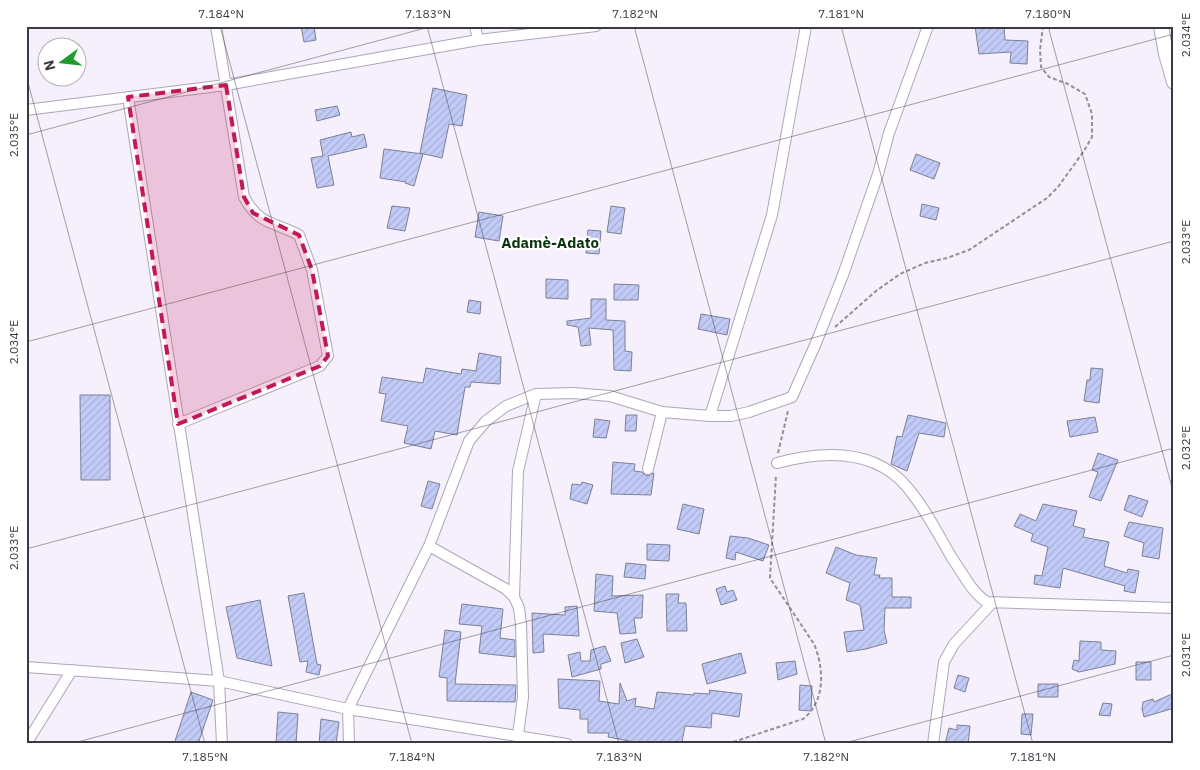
<svg xmlns="http://www.w3.org/2000/svg" width="1200" height="770" viewBox="0 0 1200 770" font-family="'IBM Plex Sans',sans-serif">
	<style>
		.building { fill: url(#building-hatch); stroke: #7c8195 }
		.lines { fill: none; stroke-linecap: round; stroke-linejoin: round }
		.street-casing { stroke: #afa5b9; stroke-width: 12 }
		.secondary-casing { stroke: #afa5b9; stroke-width: 16 }
		.path { stroke: #938e98; stroke-width: 2; stroke-dasharray: 4 2.5; stroke-linecap: butt }
		.street { stroke: #fff; stroke-width: 10 }
		.secondary { stroke: #fff; stroke-width: 14 }
		.marked { fill: #c2185b; fill-opacity: 0.2; stroke: #c2185b; stroke-width: 4; stroke-dasharray: 10 6; stroke-linejoin: round }
		.ticks { fill: none; stroke: #3c3840; stroke-width: 1; stroke-opacity: 0.45 }
		.labels { text-anchor: middle; dominant-baseline: central; stroke-width: 4.5; stroke-linejoin: round; paint-order: stroke }
		.neighbourhood-label { font-size: 15px; font-weight: bold; fill: #09340d; stroke: #fff }
		.neatline { fill: none; stroke: #3c3840; stroke-width: 2 }
		.ticks-label { font-size: 12px; text-anchor: middle; fill: #3c3840 }
	</style>
	<defs>
		<pattern id="building-hatch" width="6" height="6" patternUnits="userSpaceOnUse" patternTransform="scale(1.25)"><rect width="6" height="6" fill="#c2cbf8"/><path d="M-1 1l2-2M0 6l6-6M5 7l2-2" fill="none" stroke="#a8afd6"/></pattern>
	</defs>
	<rect width="100%" height="100%" fill="#f6effc"/>
	<!-- building -->
	<path class="building" d="M301 26H314L316 40 304 42Z
		M975 26H1004L1005 40 1028 41 1027 64 1010 63 1011 52 979 54Z
		M433 88 467 95 462 126 449 124 442 158 420 153Z
		M337 106 340 115 317 121 315 110Z
		M351 132 352 137 364 134 367 147 328 156 334 185 317 188 311 158 323 156 320 140Z
		M384 149 423 154 414 186 405 183 406 182 380 178Z
		M916 154 940 163 934 179 910 170Z
		M922 204 939 208 936 220 920 216Z
		M392 206 410 208 405 231 387 228Z
		M611 206 625 208 621 234 607 232Z
		M479 212 503 216 499 241 475 237Z
		M588 230 601 231 599 254 586 253Z
		M546 279 568 280V299L546 298Z
		M614 284 639 285 638 300H614Z
		M591 299H606V320L625 321V351L632 352 631 371 614 370 613 330 589 328 591 345 581 346 578 327 567 325V321L591 318Z
		M469 300 481 302 480 314 467 312Z
		M701 314 730 319 727 335 698 329Z
		M479 353 501 357 500 384 471 382 470 387H465L457 435 435 431 431 449 404 443 408 426 381 421 386 394 379 393 382 377 423 383 426 368 461 374 462 369 476 371Z
		M1091 368 1103 369 1099 403 1084 401 1087 380H1090Z
		M80 395H110V480H81Z
		M626 415H637L636 431H625Z
		M908 415 946 423 944 437 919 433 907 471 891 464 897 436 902 437Z
		M1095 417 1098 432 1070 437 1067 421Z
		M595 419 610 421 606 438 593 437Z
		M1098 453 1118 460 1101 501 1089 497 1098 472 1092 470Z
		M613 462 635 464 634 471 642 472 646 476 654 473 651 495 611 494Z
		M428 481 440 484 432 509 421 506Z
		M582 482 593 485 587 504 570 499 572 484 581 485Z
		M1129 495 1148 501 1142 517 1124 510Z
		M683 504 704 509 699 534 677 529Z
		M1043 504 1077 511 1073 526 1085 529 1083 537 1109 542 1104 566 1127 573 1128 569 1139 571 1135 593 1124 591 1125 586 1063 568 1060 588 1034 584 1035 575 1042 576 1048 547 1031 541 1033 534 1014 526 1020 514 1036 521Z
		M1129 522 1163 528 1159 559 1142 556 1144 543 1124 536Z
		M730 536 748 538 769 545 763 561 736 552 735 560 726 558Z
		M647 544 670 545 669 561 647 560Z
		M836 547 856 555 877 558 874 575H880L879 578H892V597H911V608H885L884 630 887 643 866 649 847 652 844 632 864 630 860 605 846 600 850 583 826 573Z
		M626 563 646 565 645 579 624 577Z
		M596 574 613 576 612 596 643 595 642 618H634L636 633 620 634 617 613 594 611Z
		M725 586 727 592 733 590 737 600 721 605 716 589Z
		M304 593 317 664 321 665 319 675 306 672 308 661 300 662 288 596Z
		M666 594H679L678 603H686L687 631H667Z
		M260 600 272 666 237 658 226 607Z
		M462 604 503 609 500 638 515 640V657L479 653 482 626 459 624Z
		M577 606 579 636 543 634 544 652 533 653 532 613 565 615V607Z
		M445 630 461 632 455 684 516 685 515 702 447 701V678L439 677Z
		M637 639 644 657 625 663 621 643Z
		M1080 641 1101 642V650L1116 651 1115 664 1079 672 1072 669 1074 660 1079 661Z
		M605 646 611 661 601 664V669L572 677 568 655 580 652 581 661H590L591 650Z
		M741 653 746 673 707 684 702 664Z
		M795 661 797 674 778 680 776 663Z
		M1136 662H1151V680H1136Z
		M958 675 969 678 965 692 954 688Z
		M558 679 600 681 599 701 619 704 620 683 627 701 636 698 635 706 654 709 657 692 694 695V693L710 694 709 690 742 694 739 717 712 713 711 728 685 726 682 742 645 744 608 737 609 733H588V719H580V710L559 708Z
		M1038 684H1058V697H1038Z
		M800 685 812 686 811 711 799 710Z
		M191 692 213 700 198 744H174Z
		M1174 693V708L1144 717 1142 709 1143 702 1153 699 1154 702Z
		M1103 703 1112 704 1110 716 1099 715Z
		M278 712 298 714 296 744H276Z
		M1022 714H1033L1031 735 1021 734Z
		M321 719 339 722 336 744H319Z
		M957 725 970 726 968 744H945L949 728 957 730Z"/>
	<g class="lines">
		<defs>
			<path id="street" d="M475 26 478 40
				M128 97 219 681 222 744
				M26 110 226 85 478 40 596 26
				M710 416 772 215 806 26
				M178 424 320 366 328 356 312 270 299 235C273 221 260 226 244 197L216 26
				M777 463C822 451 874 448 907 487 925 508 938 534 952 558 962 572 972 593 987 602L1174 608
				M648 469 662 412
				M429 546 506 589 514 597 519 608 521 624 523 697 518 735
				M514 597 518 471 536 394
				M26 667 219 681 348 709 567 744
				M26 744 72 670
				M349 744 348 709 429 546 469 441 486 421 506 406 536 394 573 393 610 396 662 412 710 416H731L749 412 792 397 816 343 843 275 878 174 889 133 928 26
				M933 744 944 662 954 644 992 603"/>
			<path id="secondary" d="M1161 26 1166 54 1174 82"/>
		</defs>
		<!-- street casing -->
		<use href="#street" class="street-casing"/>
		<!-- secondary casing -->
		<use href="#secondary" class="secondary-casing"/>
		<!-- path -->
		<path class="path" d="M835 327 876 291 900 274 925 263 947 258 969 250 1047 198 1058 187 1084 151 1092 137V114L1085 94 1068 84 1049 77 1041 67 1040 50 1043 26
			M778 453 788 411
			M727 744 803 719C826 701 824 668 814 644L770 578 776 475"/>
		<!-- street -->
		<use href="#street" class="street"/>
		<!-- secondary -->
		<use href="#secondary" class="secondary"/>
	</g>
	<!-- marked area -->
	<path class="marked" d="M226 85 244 197 253 213 299 235 312 270 328 356 320 366 178 424 128 97Z"/>
	<!-- ticks -->
	<path class="ticks" d="M220 26 412 744M427 26 619 744M634 26 826 744M841 26 1033 744M1048 26 1174 495M26 75 205 744M26 135 433 26M26 342 1174 34M26 549 1174 241M70 744 1174 448M841 744 1174 655"/>
	<g class="labels">
		<!-- neighbourhood labels -->
		<g class="neighbourhood-label">
			<text x="550" y="242">Adamè-Adato</text>
		</g>
	</g>
	<!-- border -->
	<rect width="1200" height="770" fill="none" stroke="#ffffff" stroke-width="55"/>
	<!-- north arrow -->
	<g transform="translate(62 62) rotate(255)"><circle r="24" fill="#ffffff" stroke="#b1afb3"/>
	<path d="M0-4L9 19L0 12L-9 19Z" fill="#1f9a2d"/>
	<text y="-8" font-size="14" font-weight="bold" text-anchor="middle" fill="#3c3840">N</text>
	</g>
	<rect x="28" y="28" width="1144" height="714" class="neatline"/>
	<g class="ticks-label">
		<text x="221" y="18">7.184°N</text>
		<text x="428" y="18">7.183°N</text>
		<text x="635" y="18">7.182°N</text>
		<text x="841" y="18">7.181°N</text>
		<text x="1048" y="18">7.180°N</text>
		<text transform="translate(1186 35) rotate(-90)" y="4">2.034°E</text>
		<text transform="translate(14 135) rotate(-90)" y="4">2.035°E</text>
		<text transform="translate(1186 242) rotate(-90)" y="4">2.033°E</text>
		<text transform="translate(14 342) rotate(-90)" y="4">2.034°E</text>
		<text transform="translate(1186 448) rotate(-90)" y="4">2.032°E</text>
		<text transform="translate(14 548) rotate(-90)" y="4">2.033°E</text>
		<text transform="translate(1186 655) rotate(-90)" y="4">2.031°E</text>
		<text x="205" y="761">7.185°N</text>
		<text x="412" y="761">7.184°N</text>
		<text x="619" y="761">7.183°N</text>
		<text x="826" y="761">7.182°N</text>
		<text x="1033" y="761">7.181°N</text>
	</g>
</svg>
